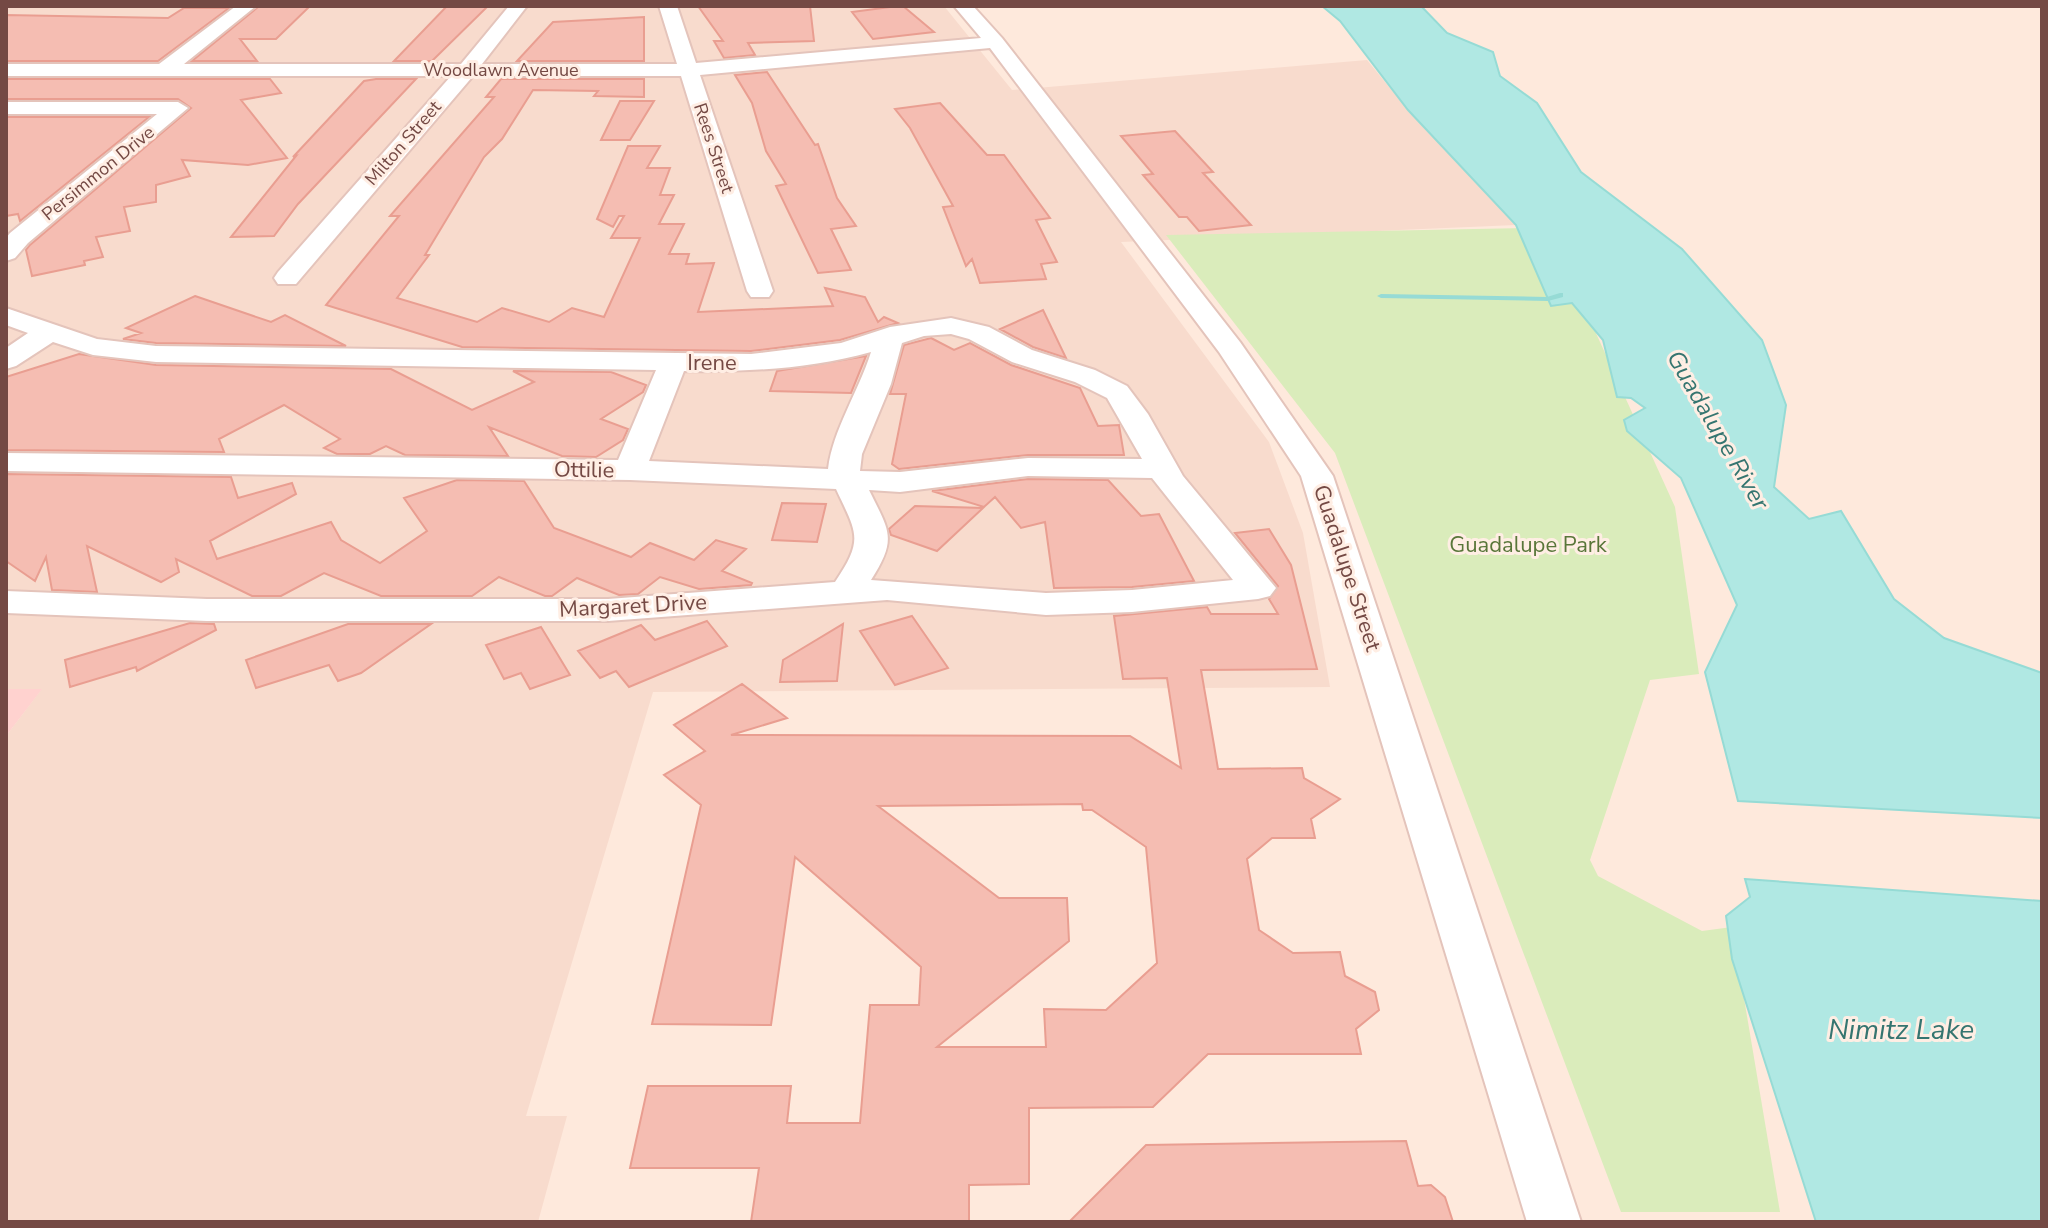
<svg xmlns="http://www.w3.org/2000/svg" width="2048" height="1228" viewBox="0 0 2048 1228" font-family="'Nunito Sans',sans-serif">
	<style>
		.residential { fill: #f8dbcd }
		.commercial { fill: #ffd2cf }
		.green { fill: #daecbb }
		.water { fill: #b0e8e3; stroke: #96dbd5; stroke-width: 2 }
		.lines { fill: none; stroke-linecap: round; stroke-linejoin: round }
		.stream { fill: #96dbd5; fill-rule: evenodd }
		.building { fill: #f5bdb2; stroke: #e99e91; stroke-width: 2; fill-rule: evenodd }
		.minor-casing { stroke: #e4c4bb; stroke-width: 4 }
		.minor { fill: #fff; fill-rule: evenodd }
		.labels { text-anchor: middle; dominant-baseline: central; stroke-width: 6; stroke-linejoin: round; paint-order: stroke }
		.far-street-label { font-size: 18px; fill: #744944; stroke: #ffeee4 }
		.street-label { font-size: 22px; fill: #744944; stroke: #ffeee4 }
		.park-label { font-size: 22px; fill: #597639; stroke: #ffeee4 }
		.water-label { font-size: 24px; font-style: italic; fill: #357570; stroke: #ffeee4 }
		.near-water-label { font-size: 28px; font-style: italic; fill: #357570; stroke: #ffeee4 }
	</style>
	<rect width="100%" height="100%" fill="#fee9dc"/>
	<!-- residential -->
	<path class="residential" d="M6 6H944L1012 90 1367 60 1408 110 1516 225 1121 242 1269 442 1303 533 1330 687 653 692 526 1116H567L538 1222H6V736L41 690 6 689Z"/>
	<!-- commercial -->
	<path class="commercial" d="M6 689H42L6 736Z"/>
	<!-- green -->
	<path class="green" d="M1526 228 1585 309 1675 507 1699 674 1650 680 1590 860 1598 876 1702 931 1732 927 1780 1212H1621L1335 453 1166 235Z"/>
	<!-- water -->
	<path class="water" d="M1322 6H1421L1447 33 1493 52 1500 76 1537 103 1581 172 1682 249 1762 340 1786 405 1774 487 1809 519 1841 511 1894 599 1944 638 2042 673V818L1738 801 1705 672 1737 605 1681 478 1627 431 1624 420 1645 408 1631 398 1617 397 1603 340 1572 303 1551 306 1516 225 1408 110 1340 21Z
		M1745 879 2042 901V1222H1816L1732 959 1726 916 1750 897Z"/>
	<g class="lines">
		<!-- stream -->
		<path class="stream" d="M1560 293H1563V297L1548 301 1381 298 1377 296 1381 294 1547 297Z"/>
	</g>
	<!-- building -->
	<path class="building" d="M447 6H488L432 61H394Z
		M698 6H810L814 41 748 43 755 55 724 58 714 41H723Z
		M898 6H903L934 32 873 39 852 12Z
		M258 7H309L276 39H240L257 61H192Z
		M184 8H229L158 61H6V15L168 18Z
		M644 17V61H517L553 22Z
		M767 72 815 145 818 144 837 198 856 226 831 229 851 270 818 273 776 186 786 184 766 151 752 103 735 75Z
		M6 79H270L281 93 241 100 287 158 248 165 182 160 190 176 156 185V202L124 207 130 231 96 237 103 257 84 261 85 265 32 276 26 250 30 245 191 108 178 99H6Z
		M376 79H416L298 204 274 236 231 237 296 156 293 157 364 81Z
		M501 79H644V97L594 96 598 91 533 90 502 139 484 157 425 255H429L397 298 477 322 502 308 549 322 572 308 604 317 640 238H611L624 216H619L613 227 597 219 628 146H660L647 168H670L660 195H674L659 224H684L669 254H689L686 264 714 263 698 312 833 306 825 288 865 297 878 322 884 317 898 323 840 340 751 351 462 347 326 305 399 216H390L494 97H486Z
		M620 101H654L630 140H601Z
		M940 103 987 155H1004L1050 218 1036 220 1057 262 1041 264 1046 279 980 283 972 259 966 266 943 207 953 206 910 128 895 109Z
		M6 117H149L20 221 18 214 6 216Z
		M1175 131 1213 172 1203 173 1251 225 1199 231 1187 217H1179L1143 175 1153 174 1121 136Z
		M195 296 271 322 285 315 346 346 156 343 123 339 141 333 126 328Z
		M1043 310 1066 358 1033 347 1000 329Z
		M931 338 954 350 970 343 1011 365 1080 388 1098 426 1119 425 1124 455H1028L899 469 892 464 906 394H890L904 345Z
		M79 354 156 365 391 369 472 410 534 382 513 371 611 372 646 385 643 392 601 419 628 429 623 440 596 457 562 456 489 427 508 456 405 455 386 446 370 454H337L324 448 340 439 284 405 219 439 224 452 6 450V377Z
		M866 356 851 393 770 391 777 371Z
		M6 474 231 477 238 498 292 483 296 494 210 541 217 559 331 522 341 540 380 563 427 531 404 498 457 480 524 481 554 528 631 557 650 543 694 560 716 540 746 549 722 571 752 583 751 585 699 589 660 577 638 594 619 595 577 578 552 596H545L499 577 472 596H381L324 573 281 596H252L176 559 179 572 161 582 87 546 97 592 52 590 46 557 35 581 6 561Z
		M1028 479 1108 480 1141 516 1159 514 1194 581 1132 587 1054 588 1045 522 1021 528 995 497 984 507 932 491Z
		M782 503 826 504 817 542 772 540Z
		M915 506 983 508 937 551 891 535 889 529Z
		M1269 529 1291 565 1317 669 1201 670 1214 745 1218 769 1302 768 1304 778 1340 799 1311 819 1315 838H1272L1247 859 1259 930 1293 953 1340 952 1345 976 1375 992 1379 1010 1356 1029 1361 1054H1208L1153 1107 1029 1108V1184L969 1185V1222H751L759 1168H630L648 1086H791L787 1123H860L870 1005H919L921 967 795 857 771 1025 652 1024 701 805 664 775 705 751 674 725 742 684 787 718 731 735 1130 736 1181 768 1167 678 1123 679 1114 616 1207 607 1211 614H1278L1269 599 1278 586 1235 533ZM1082 804 1083 810H1092L1146 847 1157 963 1106 1010 1044 1009 1046 1047H937L1069 941 1067 898H999L878 806Z
		M912 616 948 668 895 685 860 631Z
		M707 621 727 646 629 687 616 671 600 678 578 651 641 625 655 640Z
		M190 623 214 624 216 630 137 671 136 667 70 687 65 660Z
		M348 624H431L361 673 338 681 329 665 256 688 246 660Z
		M843 624 837 681 780 682 783 660Z
		M541 627 570 675 530 689 521 673 504 679 486 645Z
		M1406 1141 1418 1186 1431 1185 1445 1197 1453 1222H1069L1146 1145Z"/>
	<g class="lines">
		<defs>
			<path id="minor" d="M236 6H256L184 64H461L509 6H527L482 64H677L659 6H677L696 63 981 38 954 6H973L1002 38 1240 342 1333 476 1581 1222H1527L1301 476 1219 352 990 48 700 75 773 291 769 297H751L747 291 681 76H473L296 284H278L274 278 278 272 451 76H6V64H159Z
				M6 102H178L188 108 28 243 15 258 6 261V238L10 233 157 114H6Z
				M6 308 97 339 156 346 751 354 841 343 890 327 951 318 989 327 1032 350 1095 370 1127 386 1148 414 1183 476 1276 588 1270 596 1258 599 1132 612 1046 615 887 600 608 621H207L6 613V591L207 599H608L835 582C864 539 857 534 836 489L630 480 6 471V453L618 460 656 370 156 362 93 355 53 342 16 366 6 369V348L28 333 6 325ZM951 334 969 339 1012 362 1075 382 1107 398 1142 459 1028 458 900 472 860 471 862 454 891 384 902 343 924 336ZM871 352C859 391 833 429 828 469L649 461 684 371C747 372 811 369 871 352ZM1028 476 1152 478 1233 580 1132 590 1046 593 871 580C898 538 889 531 869 490L900 492Z"/>
		</defs>
		<!-- minor casing -->
		<use href="#minor" class="minor-casing"/>
		<!-- minor -->
		<use href="#minor" class="minor"/>
	</g>
	<g class="labels">
		<!-- far-street labels -->
		<g class="far-street-label">
			<text x="501" y="70">Woodlawn Avenue</text>
			<text transform="translate(403 143) rotate(-49)">Milton Street</text>
			<text transform="translate(714 148) rotate(72)">Rees Street</text>
			<text transform="translate(98 173) rotate(-39)">Persimmon Drive</text>
		</g>
		<!-- street labels -->
		<g class="street-label">
			<text x="712" y="363">Irene</text>
			<text transform="translate(584 470) rotate(1)">Ottilie</text>
			<text transform="translate(1347 568) rotate(72)">Guadalupe Street</text>
			<text transform="translate(633 606) rotate(-3)">Margaret Drive</text>
		</g>
		<!-- park labels -->
		<g class="park-label">
			<text x="1528" y="545">Guadalupe Park</text>
		</g>
		<!-- water labels -->
		<g class="water-label">
			<text transform="translate(1718 430) rotate(60)">Guadalupe River</text>
		</g>
		<!-- near-water labels -->
		<g class="near-water-label">
			<text x="1901" y="1030">Nimitz Lake</text>
		</g>
	</g>
	<!-- border -->
	<rect width="2048" height="1228" fill="none" stroke="#744944" stroke-width="16"/>
</svg>
